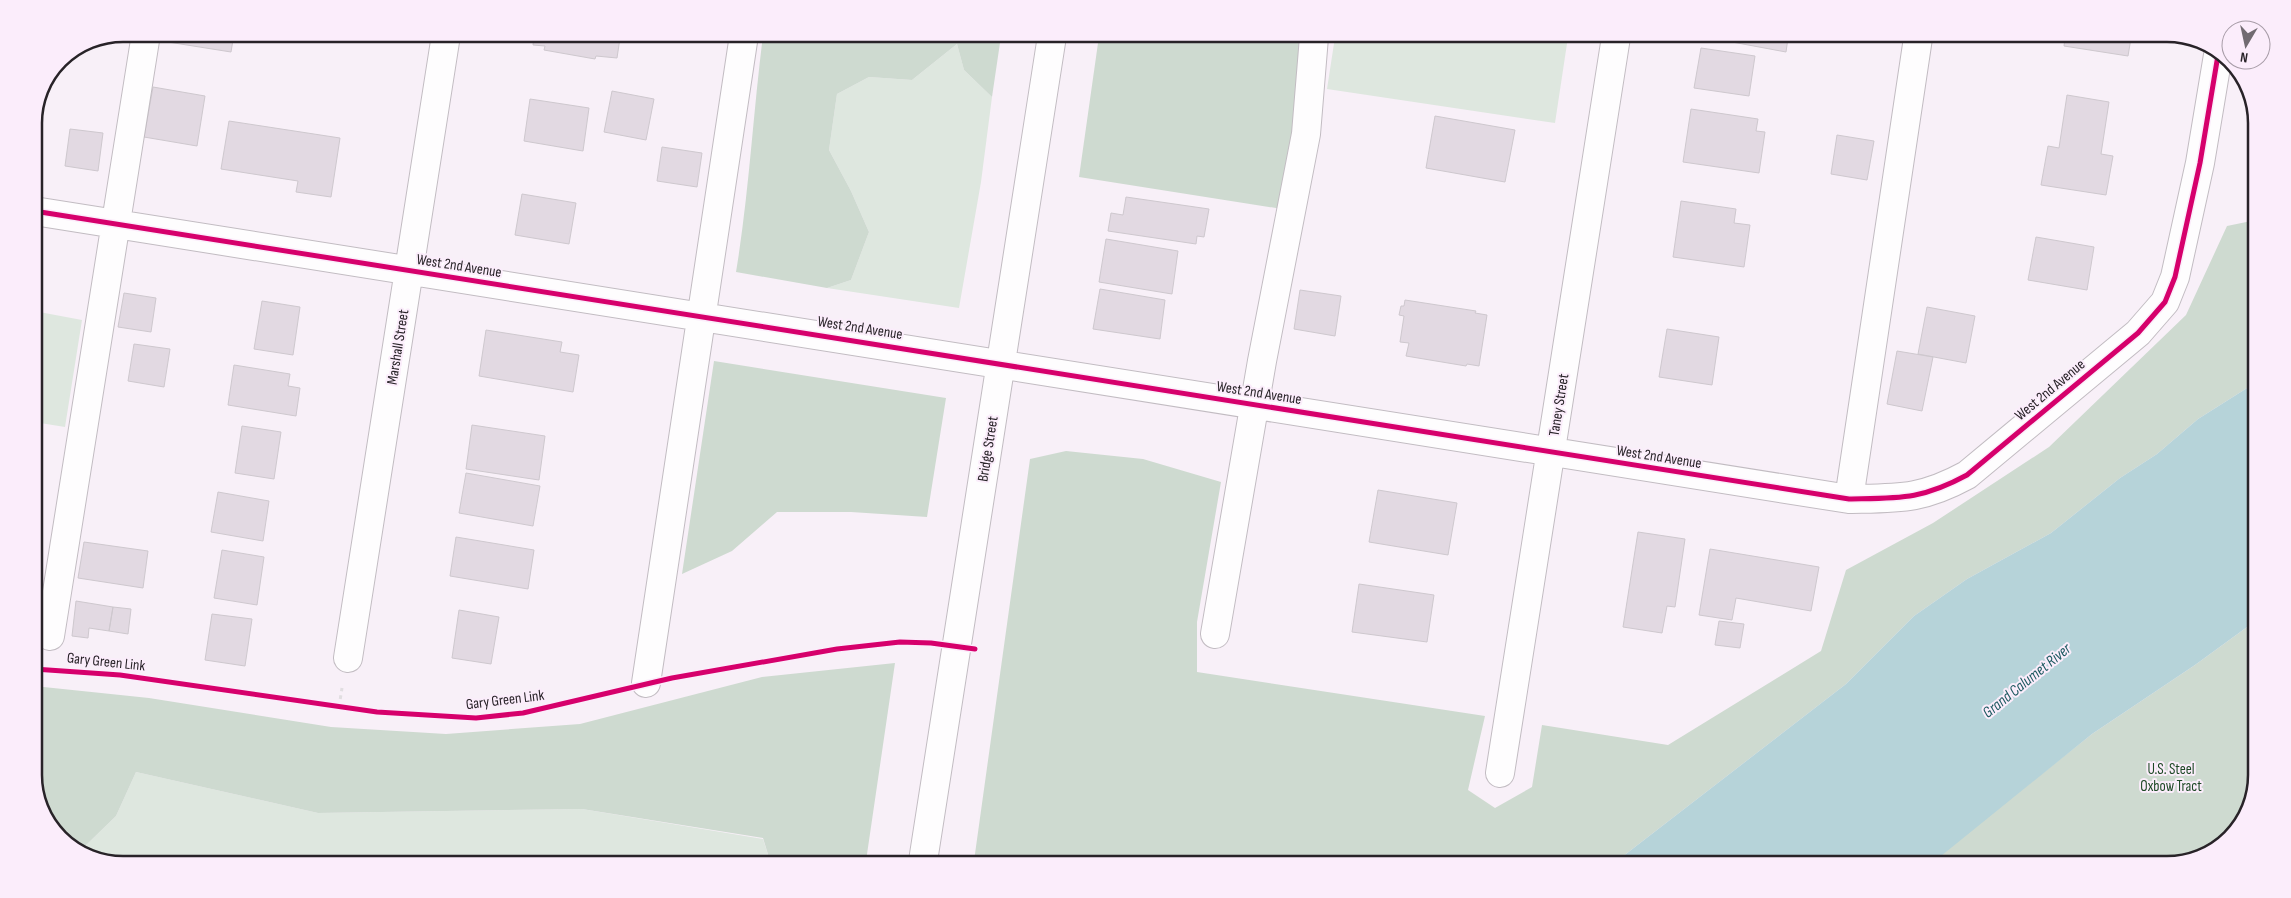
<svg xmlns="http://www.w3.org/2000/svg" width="2291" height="898" viewBox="0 0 2291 898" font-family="'Sofia Sans Condensed',sans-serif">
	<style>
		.green { fill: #dee7df }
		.forest { fill: #cedad0 }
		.water { fill: #b6d3d9 }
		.building { fill: #e2d9e2; stroke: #cec8ce }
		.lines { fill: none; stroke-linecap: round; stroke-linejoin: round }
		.minor-casing { stroke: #c2bcc2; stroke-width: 30 }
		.path { stroke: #e1dee1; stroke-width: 3; stroke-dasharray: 4 4; stroke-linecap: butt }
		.minor { stroke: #fefdfe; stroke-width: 28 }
		.cycleway-casing { stroke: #fbedfb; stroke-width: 8 }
		.cycleway { stroke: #d6006c; stroke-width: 5 }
		.labels { text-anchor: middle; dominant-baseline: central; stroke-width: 4; stroke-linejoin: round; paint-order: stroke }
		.street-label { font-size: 15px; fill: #282328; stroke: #fbedfb }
		.park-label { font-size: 15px; fill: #1d4825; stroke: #fbedfb }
		.water-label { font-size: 16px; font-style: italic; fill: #1c5960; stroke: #fbedfb }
		.rim { fill: none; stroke: #282328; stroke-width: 2.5 }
	</style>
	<rect width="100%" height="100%" fill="#f8f0f8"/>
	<!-- green -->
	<path class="green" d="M1335 37H1568L1555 123 1327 89Z
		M957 44 964 70 992 97 981 182 959 308 827 288 851 280 869 232 851 191 829 150 837 94 869 77 912 80Z
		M34 311 82 320 65 427 34 422Z
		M136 772 318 813 582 809 763 839 770 861 95 859 81 850 116 816Z"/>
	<!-- forest -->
	<path class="forest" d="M763 35 1001 36 992 97 964 70 957 44 912 80 869 77 837 94 829 150 851 191 869 232 851 280 827 288 736 272C749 194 753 114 763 35Z
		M1099 36 1301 37 1290 160 1282 209 1079 177Z
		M2256 220 2255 383 2198 419 2157 454 2120 478 2051 533 1967 579 1914 616 1846 684 1622 857 1607 863 974 861 1030 459 1066 451 1143 459 1221 482 1197 622V672L1485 716 1468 790 1495 808 1532 787 1542 725 1668 745 1821 651 1846 570 1933 523 2049 447 2186 315 2227 226Z
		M714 361 946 398 927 517 851 512H777L732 551 682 574Z
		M2254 622 2252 803 2222 846 2167 864H1928L2092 734 2195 665Z
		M895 663 866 861H770L763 838 582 809 318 813 136 772 116 816 81 850 53 829 34 780V686L149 698 331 727 446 734 580 724 762 677Z"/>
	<!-- water -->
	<path class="water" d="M2255 383 2254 622 2195 665 2092 734 1941 856 1928 864 1607 863 1622 857 1846 684 1914 616 1967 579 2051 533 2120 478 2157 454 2198 419Z"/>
	<!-- building -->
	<path class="building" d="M169 34H234L231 52 168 42Z
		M534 35H600L620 38 617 58 596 56 595 59 544 50 545 46 533 45Z
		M1705 37 1788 38 1786 52Z
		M2065 38H2131L2128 56 2064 46Z
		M1701 48 1755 56 1749 96 1694 88Z
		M153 87 205 96 197 146 144 137Z
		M612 91 654 99 646 140 604 132Z
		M2067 95 2109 102 2101 154 2113 156 2106 195 2041 185 2048 146 2059 148Z
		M530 99 589 108 583 151 524 141Z
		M1691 109 1758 119 1756 131 1765 132 1759 173 1683 162Z
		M1435 116 1515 130 1505 182 1426 168Z
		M229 121 340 138 331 197 296 192 298 181 221 169Z
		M70 129 103 133 98 171 65 166Z
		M1837 135 1874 141 1867 180 1831 174Z
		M662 147 702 153 697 187 657 181Z
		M522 194 576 203 569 244 515 235Z
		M1126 197 1209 209 1204 237 1197 236 1196 244 1108 231 1111 213 1123 215Z
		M1681 201 1736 209 1734 223 1750 225 1744 267 1673 257Z
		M2036 237 2094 247 2087 290 2028 280Z
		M1106 239 1178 251 1172 294 1099 282Z
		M1100 289 1165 300 1160 339 1093 329Z
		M1300 290 1341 296 1335 336 1294 329Z
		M124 293 156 298 151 332 118 327Z
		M1405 300 1476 311 1475 313 1487 315 1479 366 1467 364 1466 366 1406 356 1409 343 1400 342 1404 316 1399 315 1401 306H1404Z
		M262 301 300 307 293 355 254 349Z
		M1927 307 1975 316 1966 363 1918 354Z
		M1667 329 1719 337 1712 385 1659 377Z
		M486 330 562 342 560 352 579 355 573 392 479 376Z
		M134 344 170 349 164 387 128 381Z
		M1897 351 1933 357 1922 411 1887 404Z
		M234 365 290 374 288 386 300 388 296 416 228 405Z
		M472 425 545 436 539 480 466 469Z
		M242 426 281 432 274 479 235 473Z
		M466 473 540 486 533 526 459 513Z
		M1378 490 1457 503 1448 555 1369 542Z
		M218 492 269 501 263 541 211 532Z
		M1638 532 1685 539 1675 607 1667 606 1662 633 1623 627Z
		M456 537 534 550 528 589 450 576Z
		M84 542 148 551 143 588 78 578Z
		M1710 549 1819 567 1811 611 1736 598 1732 620 1699 615Z
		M222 550 264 557 257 605 214 598Z
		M1359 584 1434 595 1427 642 1352 632Z
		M76 601 113 607 109 631 89 628 88 638 72 636Z
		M113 607 131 609 128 634 109 631Z
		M459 610 499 617 491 664 452 658Z
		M212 614 252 619 245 666 205 660Z
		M1719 621 1744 624 1740 648 1715 645Z"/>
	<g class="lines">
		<defs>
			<path id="minor" d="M34 211 1849 499C1899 498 1921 500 1967 475L2138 333 2165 302 2175 277 2200 163 2218 55
				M1849 499 1918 38
				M1215 634 1262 361 1306 134 1314 37
				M50 636 146 34
				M348 658 446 35
				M646 683 744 35
				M1500 773 1616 37
				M923 861 1052 36"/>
		</defs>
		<!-- minor casing -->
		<use href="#minor" class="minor-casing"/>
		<!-- path -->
		<path class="path" d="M339 707 342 688"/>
		<!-- minor -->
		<use href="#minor" class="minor"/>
		<defs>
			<path id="cycleway" d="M34 211 1849 499C1899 498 1921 500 1967 475L2138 333 2165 302 2175 277 2200 163 2218 55
				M34 669 120 675 377 712 476 718 523 713 672 678 837 649 900 642 931 643 975 649"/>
		</defs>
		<!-- cycleway casing -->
		<use href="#cycleway" class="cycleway-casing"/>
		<!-- cycleway -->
		<use href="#cycleway" class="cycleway"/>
	</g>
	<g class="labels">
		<!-- street labels -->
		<g class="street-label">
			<text transform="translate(459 266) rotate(9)">West 2nd Avenue</text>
			<text transform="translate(860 328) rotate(9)">West 2nd Avenue</text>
			<text transform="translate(398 347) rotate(-81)">Marshall Street</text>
			<text transform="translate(2050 390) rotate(-40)">West 2nd Avenue</text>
			<text transform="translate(1259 393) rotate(9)">West 2nd Avenue</text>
			<text transform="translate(1559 405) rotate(-81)">Taney Street</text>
			<text transform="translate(988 449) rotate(-81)">Bridge Street</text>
			<text transform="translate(1659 457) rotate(9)">West 2nd Avenue</text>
			<text transform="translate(106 662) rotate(6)">Gary Green Link</text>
			<text transform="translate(505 700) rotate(-7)">Gary Green Link</text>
		</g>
		<!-- park labels -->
		<g class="park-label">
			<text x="2171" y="769">U.S. Steel<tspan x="2171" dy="17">Oxbow Tract</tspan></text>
		</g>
		<!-- water labels -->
		<g class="water-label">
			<text transform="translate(2027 681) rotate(-39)">Grand Calumet River</text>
		</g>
	</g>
	<!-- crop -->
	<path d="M0 0H2291V898H0ZM123 42H2167A81 81 0 0 1 2248 123V775A81 81 0 0 1 2167 856H123A81 81 0 0 1 42 775V123A81 81 0 0 1 123 42Z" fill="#fbedfb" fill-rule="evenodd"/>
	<path class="rim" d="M123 42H2167A81 81 0 0 1 2248 123V775A81 81 0 0 1 2167 856H123A81 81 0 0 1 42 775V123A81 81 0 0 1 123 42Z"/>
	<!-- north arrow -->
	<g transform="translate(2246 45) rotate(189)"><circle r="24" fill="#fbedfb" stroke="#a79ca7"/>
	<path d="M0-4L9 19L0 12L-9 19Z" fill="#716b71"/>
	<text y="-8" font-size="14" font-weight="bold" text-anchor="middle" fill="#282328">N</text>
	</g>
</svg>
